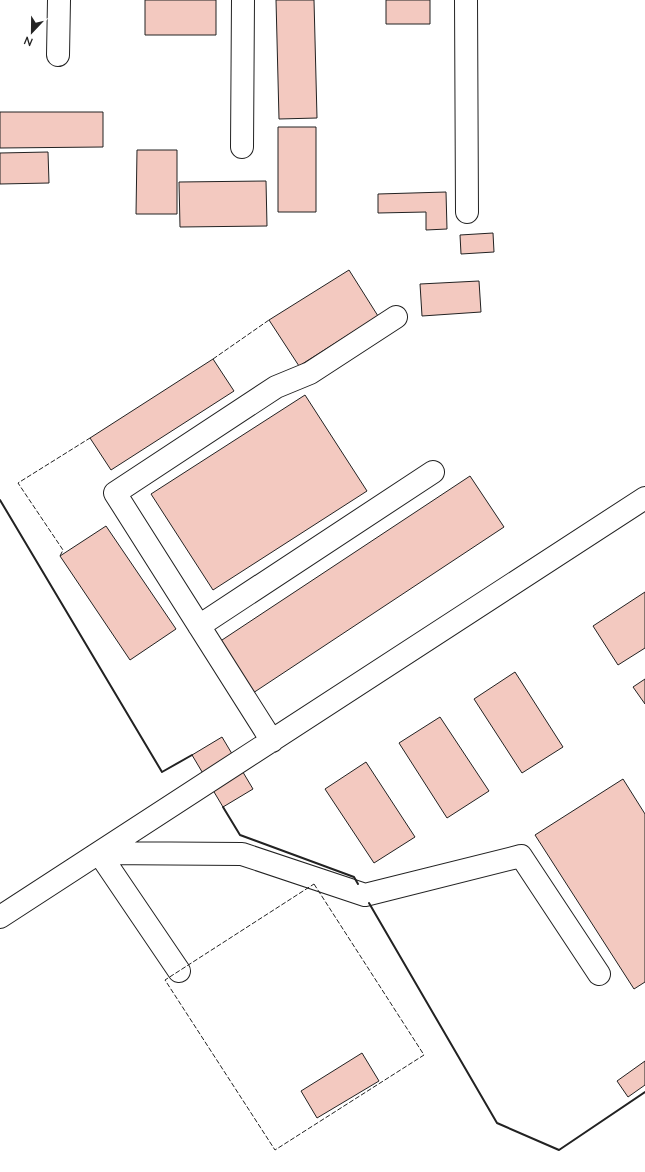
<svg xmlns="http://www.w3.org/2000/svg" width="645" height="1172" viewBox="0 0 645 1172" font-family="Lato,sans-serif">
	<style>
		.building { fill: #f3c9c0; stroke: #222 }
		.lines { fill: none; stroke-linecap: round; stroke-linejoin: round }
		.minor-casing { stroke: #222; stroke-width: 24 }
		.minor { stroke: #fff; stroke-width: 22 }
		.fence { stroke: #222; stroke-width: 1; stroke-dasharray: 5 2; stroke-linecap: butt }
		.wall { stroke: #222; stroke-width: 2 }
	</style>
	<rect width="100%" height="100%" fill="#fff"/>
	<!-- building -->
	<path class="building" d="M145 0H216V35H145Z
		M276 0H314L317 118 279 119Z
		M386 0H430V24H386Z
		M0 112H103V147L0 148Z
		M278 127H316V212H278Z
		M137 150H177V214H136Z
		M48 152 49 183 0 184V153Z
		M266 181 267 226 180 227 179 182Z
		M446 192 447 229 426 230V212L378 213V194Z
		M493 233 494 252 461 254 460 235Z
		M349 270 378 316 299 366 269 320Z
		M479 281 481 312 422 316 420 284Z
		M213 359 234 391 111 470 90 438Z
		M305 395 367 491 213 590 151 494Z
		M470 476 504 527 253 693 219 642Z
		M106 526 176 629 130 660 60 556Z
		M645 592V648L618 665 593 626Z
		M515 672 563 747 522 773 474 699Z
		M645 679V704L633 687Z
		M440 717 489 791 447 818 399 743Z
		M222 737 253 789 223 807 192 755Z
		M366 762 415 837 374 863 325 789Z
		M623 779 645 814V982L634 989 535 835Z
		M362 1053 379 1081 317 1118 301 1091Z
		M645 1061V1085L628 1097 617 1081Z"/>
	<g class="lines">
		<defs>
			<path id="minor" d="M466 0 467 212
				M58 55 59 0
				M242 147 243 0
				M199 626 433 472
				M272 741 115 493 276 387 310 373 396 317
				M99 853 242 854 365 895 521 856 599 974
				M99 853 179 971
				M0 917 645 498"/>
		</defs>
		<!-- minor casing -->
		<use href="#minor" class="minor-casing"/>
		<!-- minor -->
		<use href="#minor" class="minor"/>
		<!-- fence -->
		<path class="fence" d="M213 359 269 320
			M60 556 63 550 18 483 90 438
			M314 884 424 1055 275 1150 165 980Z"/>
		<!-- wall -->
		<path class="wall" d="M0 500 162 772 192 755
			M223 807 240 835 354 877 358 884
			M369 903 497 1123 559 1150 645 1092"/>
	</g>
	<!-- north arrow -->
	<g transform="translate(32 32) rotate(202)" stroke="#ffffff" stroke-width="3" paint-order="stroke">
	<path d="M0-3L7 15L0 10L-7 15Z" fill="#222222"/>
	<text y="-6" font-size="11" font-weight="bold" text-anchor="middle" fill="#222222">N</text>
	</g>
</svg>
